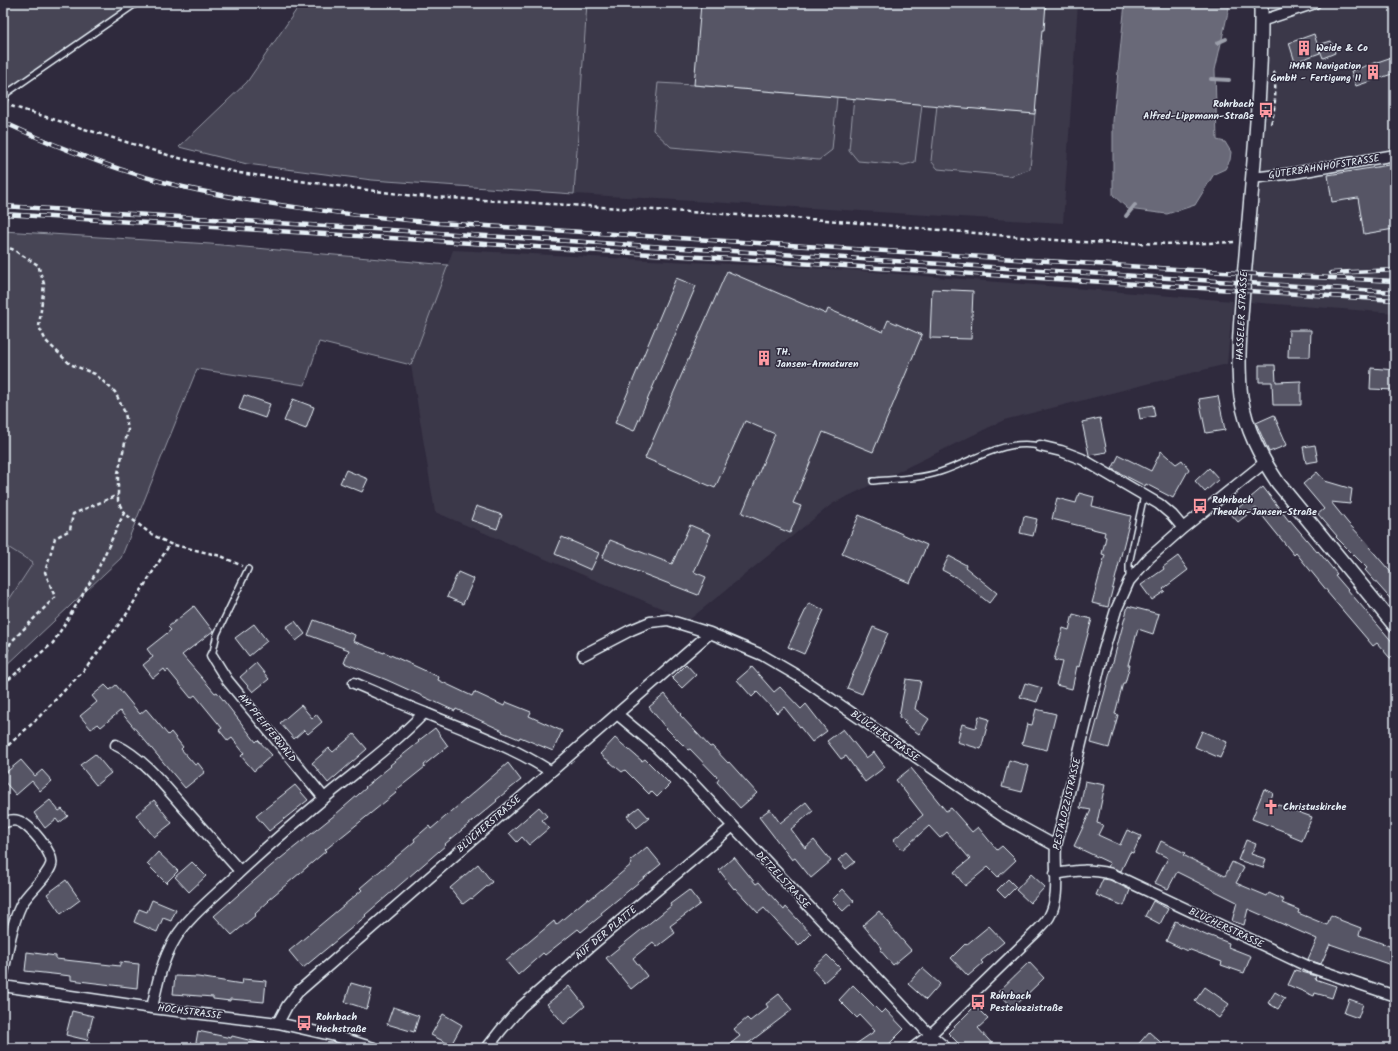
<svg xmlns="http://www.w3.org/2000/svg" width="1398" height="1051" viewBox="0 0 1398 1051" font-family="Kalam,sans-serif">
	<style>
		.built { fill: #3b3749 }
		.green { fill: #464455; stroke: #979aa6 }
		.water { fill: #696978; stroke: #9c9fab }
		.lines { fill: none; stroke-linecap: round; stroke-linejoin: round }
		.stream { stroke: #9c9fab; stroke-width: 4 }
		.building { fill: #575565; stroke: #e8f1f8 }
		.service-casing { stroke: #e8f1f8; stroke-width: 8 }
		.minor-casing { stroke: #e8f1f8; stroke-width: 13 }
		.tertiary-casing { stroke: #e8f1f8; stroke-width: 16 }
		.path { stroke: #e8f1f8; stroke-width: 2.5; stroke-dasharray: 4 3; stroke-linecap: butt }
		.service { stroke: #2f2a3d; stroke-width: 5 }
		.minor { stroke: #2f2a3d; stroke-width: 10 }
		.tertiary { stroke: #2f2a3d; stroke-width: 13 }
		.rail-casing { stroke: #e8f1f8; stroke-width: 4.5 }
		.rail { stroke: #2f2a3d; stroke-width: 3; stroke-dasharray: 9; stroke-linecap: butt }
		.labels { text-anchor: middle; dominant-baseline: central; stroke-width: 3; stroke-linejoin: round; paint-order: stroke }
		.poi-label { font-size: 10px; font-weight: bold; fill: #e8f1f8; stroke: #2f2a3d; text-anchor: start }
		.street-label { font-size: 10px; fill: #e8f1f8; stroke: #2f2a3d }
	</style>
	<rect width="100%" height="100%" fill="#2f2a3d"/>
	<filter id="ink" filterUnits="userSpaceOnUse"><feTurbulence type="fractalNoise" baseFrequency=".025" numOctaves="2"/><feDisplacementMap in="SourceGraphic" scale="8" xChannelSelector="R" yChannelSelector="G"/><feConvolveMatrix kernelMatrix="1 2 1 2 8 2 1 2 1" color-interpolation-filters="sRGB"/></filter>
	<g filter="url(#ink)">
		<!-- built -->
		<path class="built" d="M587 3H1078L1063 223 574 194Z
			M1271 3H1395V313L1248 302 1252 267 1263 94Z
			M453 250 850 270 1233 301 1227 364 1004 420 832 504 689 620 435 512 411 365Z
			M3 544 33 562 3 609Z"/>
		<!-- green -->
		<path class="green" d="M11 3H132L6 90 3 89V9Z
			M301 3H587L574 194 372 180 247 164 179 147 247 82Z
			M658 83 694 85 837 97 832 150 819 160 671 147 653 130Z
			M854 98 922 104 915 162 904 165 858 161 849 150Z
			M937 105 1035 114 1030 169 1010 176 938 169 931 161Z
			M3 231 210 244 448 265 411 365 319 342 305 385 197 369 121 558 3 669V609L33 563 3 544Z"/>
		<!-- water -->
		<path class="water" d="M1125 3H1230L1215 70 1217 140 1225 142 1231 152 1230 160 1225 169 1214 174 1195 205 1167 214 1128 209 1113 195V121Z"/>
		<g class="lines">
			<!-- stream -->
			<path class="stream" d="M1217 43 1226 39
				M1211 79 1229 80
				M1126 216 1135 205"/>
		</g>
		<!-- building -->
		<path class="building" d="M755 3H1046L1044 30H1042L1035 114 694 85 701 4 754 9Z
			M1314 34 1320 53 1295 62 1289 43Z
			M1331 41 1335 53 1323 58 1318 45Z
			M1395 56V73L1356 86 1351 71Z
			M1395 164V208H1391L1394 229 1364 234 1358 198 1332 202 1328 175Z
			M727 271 826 314 828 309 883 332 888 320 922 335 873 452 823 432 793 503 801 506 790 533 742 513 775 434 745 421 715 488 645 458Z
			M676 278 696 286 634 431 615 423Z
			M932 289 973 291 971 339 930 338Z
			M1289 330H1311L1310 357H1288Z
			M1259 365H1275L1276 382 1301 381V405H1273L1272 382H1259Z
			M1371 368 1395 370V390L1370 389Z
			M244 395 270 404 265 418 239 409Z
			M1218 396 1225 430 1206 433 1199 399Z
			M293 399 314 407 306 429 284 421Z
			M1153 405 1155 416 1140 419 1138 408Z
			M1274 415 1287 445 1269 452 1256 423Z
			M1100 418 1107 452 1089 455 1082 422Z
			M1315 445 1318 461 1306 463 1303 447Z
			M1161 451 1176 464 1182 460 1189 469 1173 498 1146 484 1145 486 1112 469 1119 455 1151 471Z
			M1209 468 1219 479 1205 492 1195 481Z
			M346 470 368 479 362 492 340 483Z
			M1317 472 1325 481 1352 489 1350 504 1331 502 1348 523 1370 546 1369 547 1395 577V604L1365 570 1367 568 1336 537 1337 536 1318 514 1324 509 1303 484Z
			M1263 487 1289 521 1290 520 1317 552 1318 551 1337 574 1335 575 1395 645V664L1377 643 1373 646 1327 592H1328L1296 553 1294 555 1256 508 1238 522 1231 514Z
			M1079 493 1094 497 1092 506 1131 516 1108 607 1092 603 1105 555 1102 554 1106 537 1104 536 1105 532 1052 519 1057 498 1076 503Z
			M476 506 502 515 497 529 471 520Z
			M859 515 927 545 910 583 842 554Z
			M1024 516 1037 519 1033 536 1020 533Z
			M690 525 711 534 694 572 706 577 698 595 602 558 610 540 672 564Z
			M562 537 599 553 591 570 555 554Z
			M949 556 966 565 965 567 997 593 989 603 959 579 942 570Z
			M1178 556 1188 570 1163 589 1165 591 1152 600 1141 585 1164 569 1163 567Z
			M458 572 474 579 463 604 447 597Z
			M809 603 824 610 804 654 788 647Z
			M194 606 213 631 182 655 215 693 217 692 256 742 258 740 272 755 254 771 241 756 244 753 232 738 228 741 219 730 222 728 195 695 191 698 168 670 166 672 164 669 153 678 143 665 153 657 147 649 171 630 168 627Z
			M1128 606 1159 614 1153 634 1138 629 1128 665H1130L1125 683H1123L1115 714 1118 715 1109 748 1091 743Z
			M1073 614 1092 619 1079 667 1077 666 1072 689 1056 685 1062 662 1054 660 1063 628 1069 630Z
			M314 620 355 635 353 641 384 653V652L439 677 438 680 472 696 474 692 504 706 506 702 531 712 529 716 562 731 553 751 520 737 519 739 502 732 503 731 456 709 455 711 387 680 344 663 349 650 308 635Z
			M295 621 305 634 296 641 286 627Z
			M254 624 267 641 249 656 235 638Z
			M873 627 888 633 862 694 847 688Z
			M256 663 269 679 253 692 240 677Z
			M686 664 696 675 682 688 672 678Z
			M752 667 774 692 780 687 801 709 806 704 827 731 812 742 784 707 777 713 757 692 752 697 737 680Z
			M906 679 921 681 915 709 929 719 919 734 904 723 906 721 899 717Z
			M1025 683 1042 688 1037 702 1020 697Z
			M105 685 110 690 116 685 140 714 146 709 168 735 171 732 183 747 181 749 195 765 198 763 205 772 185 788 120 711 101 727 98 724 91 729 80 716 97 702 92 696Z
			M665 694 681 714 680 715 710 747 712 746 728 763 729 762 757 793 740 808 717 782 719 779 690 749 688 750 665 727 649 707Z
			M301 705 312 718 316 714 322 722 308 734 304 730 294 739 280 723Z
			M1036 709 1056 714 1047 750 1022 744 1027 724 1032 725Z
			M979 716 989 719 981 749 957 742 962 724 976 728Z
			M435 728 448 746 424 765 425 767 395 791 396 793 325 850 326 851 268 900 269 901 255 914 256 915 232 935 214 916 271 866 336 814 366 788 365 787 391 766 390 765 419 742 418 741Z
			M843 729 866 758 874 752 885 767 865 782 846 756 841 759 827 741Z
			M1202 731 1227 742 1220 758 1195 747Z
			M354 734 367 749 328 783 312 763 329 748 333 752Z
			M615 738 642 761 645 759 670 784 657 797 651 791 649 794 625 770 622 772 600 754Z
			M95 754 111 773 96 785 80 765Z
			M21 760 35 776 42 770 52 781 40 791 32 781 16 795 3 780V775Z
			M1009 760 1029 766 1022 792 1002 787Z
			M508 763 521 780 496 800 497 801 445 844 446 845 365 915 366 916 303 968 289 951 362 890 360 888 415 841 414 839 429 826 431 829Z
			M911 768 946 811 951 808 972 832 978 827 997 850 1002 846 1016 860 998 877 988 867 965 886 954 872 970 859 947 832 940 838 929 826 902 850 893 840 923 815 896 780Z
			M1085 781 1105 785 1097 823 1103 825 1098 835 1120 845 1127 830 1141 836 1133 853 1130 852 1121 871 1108 867 1110 863 1074 846 1091 810 1080 808Z
			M295 785 308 800 269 831 256 816Z
			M1264 789 1273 793 1270 802 1312 817 1302 841 1290 836 1291 834 1252 819Z
			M50 800 59 811 62 809 68 816 59 823 56 819 45 828 34 813Z
			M154 800 172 823 154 837 136 815Z
			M806 802 813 811 791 829 805 848 814 840 831 861 811 878 795 858 792 860 759 817 770 809 780 823Z
			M539 807 547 816 542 820 549 828 529 845 522 837 517 842 509 833Z
			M639 807 649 818 637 828 627 816Z
			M1246 840 1256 844 1251 854 1266 859 1263 868 1238 860Z
			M1161 841 1185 853 1183 855 1225 876 1232 862 1244 868 1236 883 1267 896 1269 893 1284 900 1282 903 1299 910 1298 913 1327 925 1331 915 1340 919V920L1361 928 1359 935 1395 948V952L1391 965 1330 944 1321 964 1309 960 1308 959 1317 939 1248 909 1244 925 1232 921 1237 902 1177 872 1168 889 1155 883 1168 858 1156 852Z
			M647 847 661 864 601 913 602 915 581 932 578 929 545 955 543 953 518 975 506 961 554 921 556 925 588 898 589 900 632 864 630 861Z
			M158 852 178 871 166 883 147 864Z
			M847 853 855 862 846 869 838 860Z
			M734 857 756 884 759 882 784 910 786 907 811 934 799 946 764 908 758 913 735 888 734 889 719 870Z
			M192 862 206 876 189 892 175 877Z
			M478 864 492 882 472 899 471 898 463 904 450 888Z
			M1031 874 1045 887 1030 903 1016 890Z
			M1008 879 1016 887 1005 898 997 890Z
			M1103 879 1110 880 1130 890 1124 906 1096 895Z
			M66 880 80 900 61 914 47 894Z
			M843 889 854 901 843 911 832 900Z
			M689 890 700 904 670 926 675 933 657 947 653 942 633 958 647 976 631 989 606 958 671 906 670 904Z
			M152 900 176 910 171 921 163 918 157 932 134 922 139 909 147 912Z
			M1153 901 1168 909 1160 924 1145 916Z
			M879 911 890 924 889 925 911 950 893 965 880 950 882 948 863 925Z
			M1175 921 1208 936V935L1229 943 1228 947 1251 956 1244 973 1221 965 1222 962 1188 949 1187 951 1166 941Z
			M989 926 1004 942 981 961 983 963 968 976 951 958 965 944 966 945Z
			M27 952 56 956V959L120 966V962L139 964 137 988 71 980V976L25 971Z
			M827 955 840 968 824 982 812 969Z
			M1029 962 1044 978 1013 1008 998 992Z
			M922 968 940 984 926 1000 908 984Z
			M1295 970 1316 976 1315 979 1336 986 1332 998 1315 993 1314 996 1288 985Z
			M175 976 198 977 242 984 243 979 266 981 264 1002 230 999V1001L213 999V997L173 994Z
			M351 983 372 989 367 1009 345 1002Z
			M853 985 881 1013 885 1009 904 1029 885 1048H850L875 1031 860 1015 857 1018 839 1000Z
			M569 986 585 1006 564 1024 547 1004Z
			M1205 987 1229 1004 1219 1018 1195 1001Z
			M1275 992 1285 998 1278 1009 1268 1003Z
			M779 994 792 1010 742 1048H725L740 1036 734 1029 747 1018 750 1021 768 1007 766 1004Z
			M1349 999 1363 1004 1358 1018 1344 1013Z
			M975 1006 988 1019 978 1028 996 1048H963L948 1033Z
			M393 1007 419 1016 414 1032 387 1024Z
			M72 1011 93 1016 87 1040 66 1035Z
			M443 1014 462 1025 451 1045 431 1035Z
			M198 1031 231 1038 232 1036 265 1044 264 1048H195Z
			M1149 1032 1167 1048H1135Z"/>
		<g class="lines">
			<defs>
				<path id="service" d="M3 103 7 93 137 3
					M873 481C896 479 919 479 940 472 974 461 1004 438 1040 446
					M1129 579V564L1144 495
					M212 656 217 634 248 569"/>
				<path id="minor" d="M1261 21 1315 3
					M1252 178 1294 173 1395 155
					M1040 446 1061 451 1082 459 1159 504 1172 515 1183 528
					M583 655 631 630 650 622 668 620 710 633 762 655 798 676 1005 818 1056 846
					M212 656 227 680 324 798
					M354 683C378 693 401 704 425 713 468 731 511 746 550 771
					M617 714 653 744 682 772 930 1035 946 1048
					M116 745C143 758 163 784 183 807 202 828 221 850 240 871
					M3 823C8 821 13 819 18 821 29 824 55 854 51 865 47 878 28 892 21 905 11 926 8 950 3 973
					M1055 874C1077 870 1090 869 1112 874L1307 966 1395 996
					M3 986 152 1008 278 1023 335 1036 374 1048
					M152 1008C157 984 162 960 175 939 188 918 209 901 227 884 261 851 298 820 334 790 365 765 397 741 424 713
					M278 1023 287 1006 298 992 710 633
					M487 1048 501 1030 521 1007 593 944 733 826
					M913 1048 930 1035 1037 931C1041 927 1046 922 1049 917 1061 896 1054 869 1056 846L1103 653 1116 610 1129 581 1149 558 1183 528 1264 463"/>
				<path id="tertiary" d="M1261 3C1262 87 1253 171 1246 255 1243 288 1240 321 1239 355 1239 368 1239 383 1241 397 1246 429 1260 456 1278 483L1395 626"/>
			</defs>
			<!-- service casing -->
			<use href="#service" class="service-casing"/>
			<!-- minor casing -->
			<use href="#minor" class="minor-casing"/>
			<!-- tertiary casing -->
			<use href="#tertiary" class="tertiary-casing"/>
			<!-- path -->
			<path class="path" d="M11 106 171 156 239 173 414 196 826 220 1078 242 1180 244 1235 242
				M1271 124C1276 106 1276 88 1274 69
				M3 247 12 249 38 265 44 284 39 327 46 341 70 364 95 374 115 392 125 413 128 430 118 473V501L124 513 151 534 170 544 221 556 242 566
				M3 658 5 656 11 642 55 597 45 572 55 538 70 530 73 514 118 495
				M3 684 53 643 97 571 124 513
				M3 750 35 721 86 668 126 615 170 544"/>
			<!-- service -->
			<use href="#service" class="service"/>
			<!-- minor -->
			<use href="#minor" class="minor"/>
			<!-- tertiary -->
			<use href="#tertiary" class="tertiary"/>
			<defs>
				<path id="rail" d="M3 122C59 148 122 173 183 187 266 206 353 215 438 223L1271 275 1395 281
					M3 206 1395 292
					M3 214 1395 300
					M1331 273 1395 270"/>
			</defs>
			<!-- rail casing -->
			<use href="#rail" class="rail-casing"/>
			<!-- rail -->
			<use href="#rail" class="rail"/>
		</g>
	</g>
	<!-- icons -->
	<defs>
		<symbol id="building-bare" viewBox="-9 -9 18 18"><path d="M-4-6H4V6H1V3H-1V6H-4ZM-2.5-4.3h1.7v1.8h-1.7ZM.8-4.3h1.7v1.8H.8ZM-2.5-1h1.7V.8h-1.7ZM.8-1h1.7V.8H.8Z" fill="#ff9aa2" stroke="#2f2a3d" stroke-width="2.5" paint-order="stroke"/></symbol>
		<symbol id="bus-bare" viewBox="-9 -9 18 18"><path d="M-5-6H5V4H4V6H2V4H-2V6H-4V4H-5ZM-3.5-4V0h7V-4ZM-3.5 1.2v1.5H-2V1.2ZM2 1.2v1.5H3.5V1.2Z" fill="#ff9aa2" stroke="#2f2a3d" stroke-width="2.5" paint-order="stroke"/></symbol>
		<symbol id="church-bare" viewBox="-9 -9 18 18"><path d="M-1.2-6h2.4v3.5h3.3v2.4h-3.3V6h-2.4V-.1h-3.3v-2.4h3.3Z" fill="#ff9aa2" stroke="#2f2a3d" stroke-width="2.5" paint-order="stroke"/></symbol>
	</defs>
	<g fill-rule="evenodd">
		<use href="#building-bare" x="1293" y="37" width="22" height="22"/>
		<use href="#building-bare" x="1362" y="61" width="22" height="22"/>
		<use href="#bus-bare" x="1255" y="99" width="22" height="22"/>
		<use href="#building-bare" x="753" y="347" width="22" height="22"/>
		<use href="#bus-bare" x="1189" y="495" width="22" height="22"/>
		<use href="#church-bare" x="1260" y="796" width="22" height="22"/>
		<use href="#bus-bare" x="967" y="991" width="22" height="22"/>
		<use href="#bus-bare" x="293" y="1012" width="22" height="22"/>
	</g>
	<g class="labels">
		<!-- poi labels -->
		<g class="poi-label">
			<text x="1316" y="48">Weide &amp; Co</text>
			<text x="1361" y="66" text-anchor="end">iMAR Navigation<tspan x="1361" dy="12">GmbH - Fertigung II</tspan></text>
			<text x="1254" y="104" text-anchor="end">Rohrbach<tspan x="1254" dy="12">Alfred-Lippmann-Straße</tspan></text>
			<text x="776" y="352">TH.<tspan x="776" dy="12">Jansen-Armaturen</tspan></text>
			<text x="1212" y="500">Rohrbach<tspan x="1212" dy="12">Theodor-Jansen-Straße</tspan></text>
			<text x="1283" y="807">Christuskirche</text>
			<text x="990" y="996">Rohrbach<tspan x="990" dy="12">Pestalozzistraße</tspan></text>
			<text x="316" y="1017">Rohrbach<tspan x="316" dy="12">Hochstraße</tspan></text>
		</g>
		<!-- street labels -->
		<g class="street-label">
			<text transform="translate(1324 167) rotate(-9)">GÜTERBAHNHOFSTRASSE</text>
			<text transform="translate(1242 316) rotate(-87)">HASSELER STRASSE</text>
			<text transform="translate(267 728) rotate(51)">AM PFEIFFERWALD</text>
			<text transform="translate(885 736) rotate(35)">BLÜCHERSTRASSE</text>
			<text transform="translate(1067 804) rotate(-77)">PESTALOZZISTRASSE</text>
			<text transform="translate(489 824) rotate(-41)">BLÜCHERSTRASSE</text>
			<text transform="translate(783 880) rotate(47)">DETZELSTRASSE</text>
			<text transform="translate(1226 928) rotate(25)">BLÜCHERSTRASSE</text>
			<text transform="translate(606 933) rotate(-40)">AUF DER PLATTE</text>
			<text transform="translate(190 1012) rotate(7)">HOCHSTRASSE</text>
		</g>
	</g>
	<!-- margin -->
	<rect width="1398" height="1051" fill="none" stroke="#2f2a3d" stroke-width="16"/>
	<rect x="8" y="8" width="1382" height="1035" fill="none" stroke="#e8f1f8" stroke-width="1.5" filter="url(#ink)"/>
</svg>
